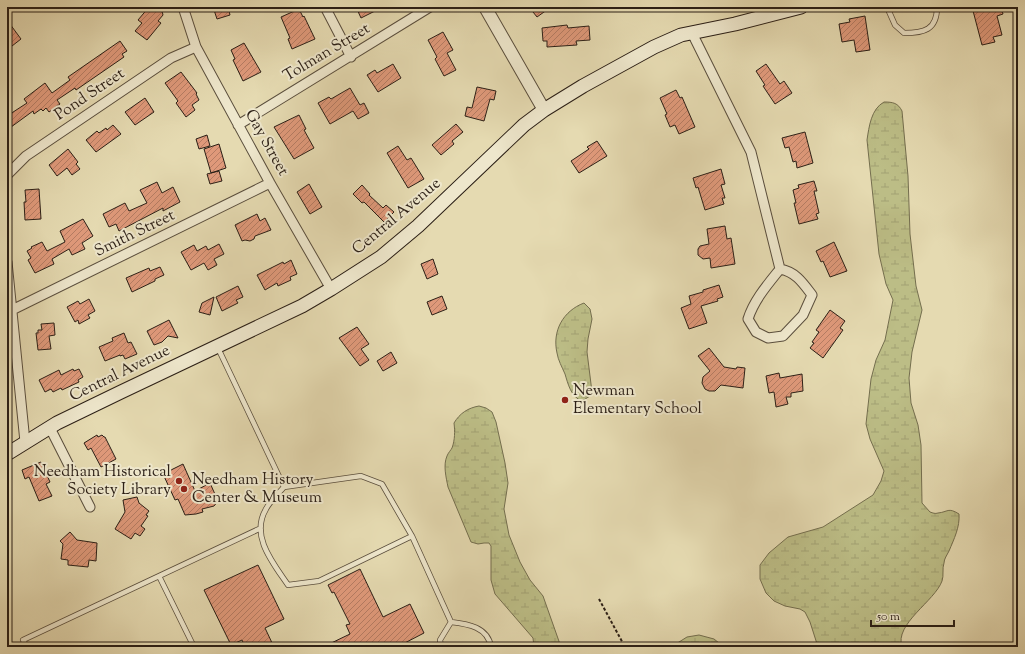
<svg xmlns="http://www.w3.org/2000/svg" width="1025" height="654" viewBox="0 0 1025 654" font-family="'Sorts Mill Goudy',serif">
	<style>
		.wetland { fill: url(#wetland-marsh); stroke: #746e4e }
		.building { fill: url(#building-hatch); stroke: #2b1f16 }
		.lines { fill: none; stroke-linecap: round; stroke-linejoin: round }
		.service-casing { stroke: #5a4e3d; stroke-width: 6 }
		.minor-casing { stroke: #5a4e3d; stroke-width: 11 }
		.tertiary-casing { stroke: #5a4e3d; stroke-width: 14 }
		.secondary-casing { stroke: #2b1f16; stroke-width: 15 }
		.path { stroke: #2b1f16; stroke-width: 2; stroke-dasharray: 3 2; stroke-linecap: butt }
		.service { stroke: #eee7cc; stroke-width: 4.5 }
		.minor { stroke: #eee7cc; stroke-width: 9 }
		.tertiary { stroke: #eee7cc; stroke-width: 12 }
		.secondary { stroke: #eee7cc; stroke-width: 13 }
		.poi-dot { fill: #8f2418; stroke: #eee7cc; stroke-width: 1.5 }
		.labels { text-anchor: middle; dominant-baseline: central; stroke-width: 4; stroke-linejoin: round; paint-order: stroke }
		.street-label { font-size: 16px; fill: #2b1f16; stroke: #eee7cc }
		.poi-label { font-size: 16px; fill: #2b1f16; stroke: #eee7cc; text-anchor: start }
	</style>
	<defs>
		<pattern id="wetland-marsh" width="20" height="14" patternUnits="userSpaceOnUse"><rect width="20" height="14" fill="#bcbd86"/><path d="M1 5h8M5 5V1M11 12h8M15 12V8" fill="none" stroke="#a2a273"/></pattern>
		<pattern id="building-hatch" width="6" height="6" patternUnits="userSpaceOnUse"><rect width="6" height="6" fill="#df997a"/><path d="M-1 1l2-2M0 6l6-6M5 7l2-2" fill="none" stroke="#b57c63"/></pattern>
	</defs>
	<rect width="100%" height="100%" fill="#e5dab1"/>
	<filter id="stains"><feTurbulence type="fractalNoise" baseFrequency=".005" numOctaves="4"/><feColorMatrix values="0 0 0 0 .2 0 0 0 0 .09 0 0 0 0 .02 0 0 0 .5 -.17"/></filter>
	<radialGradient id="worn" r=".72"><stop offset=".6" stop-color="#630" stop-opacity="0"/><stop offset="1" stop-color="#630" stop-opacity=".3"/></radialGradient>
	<!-- wetland -->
	<path class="wetland" d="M884 102C893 102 898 103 902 111L908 176 910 234 916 286 922 310 912 352 909 378 911 403 918 425 921 445 922 503 930 512C933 513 935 514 938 513 948 512 948 507 959 514 960 527 954 539 949 551 947 555 944 559 944 563 942 568 944 576 942 581 935 601 894 624 902 647H818L810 622 805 612 800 609 785 606 774 601 766 593 760 579V565L769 553 788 537 823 527 873 495 881 481 884 471 870 439 866 424 871 379 876 360 885 340 893 300 886 284 879 254 867 140C869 127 871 109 884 102Z
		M584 303 590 309 592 319 588 339 587 352 592 392 590 396 582 401C571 397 568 384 565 374 562 367 558 360 557 353 552 331 563 311 584 303Z
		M479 406 486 408 492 412 496 422 505 463 508 483 504 509 509 535 520 562 530 580 543 596 561 647H534L533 638 495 594 491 580V546L489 543H484L478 544 471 542 448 487C446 477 443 465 447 456 448 453 451 450 452 448 455 440 455 431 454 423 460 413 468 408 479 406Z
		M699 635 714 639 724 647H671L687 637Z"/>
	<!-- building -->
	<path class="building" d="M149 7H161L163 15 158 21 161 23 147 40 135 31 142 23 138 20Z
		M213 7H228L230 15 217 19Z
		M356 7H383L361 18Z
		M529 7H551L537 17Z
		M972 7H1001L1003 14 997 16 1002 35 993 37 995 42 982 45Z
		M299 9 303 17 304 16 315 39 292 49 288 39 290 38 281 17Z
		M865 16 870 50 856 52 854 40 842 42 839 24 850 22 849 19Z
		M7 20 21 39 12 46 7 40Z
		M567 25 568 28 589 26 590 40 576 41 577 45 547 47V41H543L542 28Z
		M443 32 453 50 447 53 456 70 444 76 435 59 437 57 428 40Z
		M120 41 127 51 122 54 124 57 76 90 75 88 57 100 60 104 49 112 46 108 43 111 41 109 34 114 33 111 7 130V116L27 103 24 99 45 83 52 93 70 80 68 77Z
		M244 43 261 72 243 81 233 60 235 59 231 50Z
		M393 64 401 78 378 92 367 75 375 70 377 73Z
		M766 64 780 84 784 81 792 93 775 104 763 86 765 85 756 71Z
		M181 72 197 93 196 94 199 100 192 105 195 110 186 117 176 103 178 101 165 83Z
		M477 87 496 91 494 100 490 99 484 121 465 116 467 107 472 108Z
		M350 88 360 105 364 103 369 113 358 119 353 111 330 124 318 103 329 97 331 99Z
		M676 90 680 98 682 97 695 127 679 134 675 125 670 127 665 115 667 114 660 98Z
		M145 98 154 112 135 125 125 112Z
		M299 115 306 129 304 130 314 148 294 159 274 127Z
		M456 124 463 132 452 141 454 144 441 155 432 145Z
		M113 125 121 134 96 152 86 140 97 131 99 133 106 128 107 130Z
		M805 132 813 163 797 168 796 161 793 162 789 147 785 148 782 138Z
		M207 135 210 146 199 149 196 139Z
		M597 141 607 156 579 173 571 161 589 149 587 147Z
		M219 144 226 168 211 173 204 149Z
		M398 146 407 160 411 158 424 179 408 188 387 153Z
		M68 149 78 162 76 164 80 169 72 175 67 168 57 176 49 165Z
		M721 169 725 184 721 185 725 198H722L724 204 705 210 698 187 696 188 693 178Z
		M219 171 222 181 210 184 207 174Z
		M814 181 817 191H814L819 213 816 214 818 219 799 224 794 203H796L793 190 799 188 798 185Z
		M157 182 162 193 173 187 180 202 163 211V208L119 231 116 224 109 227 103 214 125 203 129 211 147 203 140 190Z
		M309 184 322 207 310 214 297 192Z
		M362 185 370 194 369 195 383 208 386 205 394 212 384 222 364 202 362 203 353 194Z
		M39 189 41 219 25 220 24 202H26L25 190Z
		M257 214 260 221 265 218 271 230 255 236 254 239 250 241 245 240 242 241 235 225Z
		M83 219 93 236 82 243 85 249 72 255 69 249 52 259 54 264 35 273 28 260 31 258 27 251 32 248 31 247 42 242 47 251 65 242 60 231Z
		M725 226 727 239 731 238 735 264 711 268 710 258 703 259 698 255V249L700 246 709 244 707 229Z
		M834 242 847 271 830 277 823 261 821 262 816 251Z
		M219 244 224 254 214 259 217 265 208 270 204 263 191 270 181 252 194 245 197 251 206 246 208 250Z
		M433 259 438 274 427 279 421 264Z
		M291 260 297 274 290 277 291 280 278 286 277 283 265 290 257 275 283 262 284 264Z
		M160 267 164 275 155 279V281L132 292 126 278 149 268 150 271Z
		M719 285 723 297 717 299 718 301 701 306 707 323 689 329 681 308 691 304 689 296 703 292V290Z
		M238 286 243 297 236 300 238 303 222 311 216 297Z
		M442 296 447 309 432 315 427 302Z
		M214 297 210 315 199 312 202 303Z
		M89 299 95 311 88 315 90 318 79 324 78 320 75 322 67 307 78 301 80 304Z
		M830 310 845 321 840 328 843 330 823 358 810 348 814 343 812 342 819 332 816 330Z
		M169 320 178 338 168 336 162 342 154 345 147 331Z
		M54 323 55 335 49 336 51 349 38 350 36 333H38V330H42L41 324Z
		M357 327 369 344 361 349 369 360 360 366 339 338Z
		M124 333 128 343 131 342 137 354 125 359 123 355 120 356V355L105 361 99 347 113 341 112 338Z
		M709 348 724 367 736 369 737 367 745 368 743 388 721 385 715 391H709L705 389 702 383 703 377 710 371 698 356Z
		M391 352 397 363 383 371 377 361Z
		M73 369 74 371 79 369 83 377 78 380 79 382 62 390 61 388 53 392 51 389 45 392 39 380 59 370 61 375Z
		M779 373 780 378 802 374 803 391 791 393V397H786L788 404 776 407 774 392 769 393 766 376Z
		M97 435 98 437 102 435 104 437H105L116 459 101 467 91 448 88 450 84 443Z
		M41 462 50 482 46 484 52 496 39 501 29 477 25 479 22 470Z
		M183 464 195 491 210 483 218 501 214 506 202 509 203 512 196 514 185 515 178 499 175 500 163 474Z
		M137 497 139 503 149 511 146 515 148 516 141 526 145 529 140 536 135 533 131 539 115 529 125 512 123 500Z
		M70 532 77 540 97 543 96 561 89 560 88 567 68 565V560L61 559 63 544 60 541Z
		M258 565 284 619 265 628 274 647H245L242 640 231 645 204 590Z
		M360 569 383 617 410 604 424 633 397 647H323L350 634 346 625 350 624 334 592 332 593 328 585Z"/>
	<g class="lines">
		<defs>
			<path id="service" d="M887 7 895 25 904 33C924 33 937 30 937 7
				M218 348 284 487
				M412 536 319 581 288 585C273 563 250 536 266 509 270 501 278 494 284 487L361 476 382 484 412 536 451 622
				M159 576 194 647
				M451 622C468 624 488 627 491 647
				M27 647 23 640 259 529
				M441 647 440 640 451 622"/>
			<path id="minor" d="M183 7 196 47 270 183 331 289
				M325 7 351 57
				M692 33 751 152 780 269C796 272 803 283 812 295L803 315 783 336 768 338 756 332 748 319C754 300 768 284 780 269
				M238 125 430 7
				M7 175 26 156 171 58 196 47
				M7 262 25 442
				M12 310 270 183
				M50 428 90 507"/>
			<path id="tertiary" d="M485 7 544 110"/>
			<path id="secondary" d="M7 454 57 423 121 392 302 306 331 289 381 257 418 226 524 125 544 110 583 86 654 47 681 35 735 24 801 7"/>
		</defs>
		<!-- service casing -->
		<use href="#service" class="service-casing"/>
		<!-- minor casing -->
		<use href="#minor" class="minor-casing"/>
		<!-- tertiary casing -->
		<use href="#tertiary" class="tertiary-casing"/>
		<!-- secondary casing -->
		<use href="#secondary" class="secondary-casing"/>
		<!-- path -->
		<path class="path" d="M599 599 625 647"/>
		<!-- service -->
		<use href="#service" class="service"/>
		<!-- minor -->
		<use href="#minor" class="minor"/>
		<!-- tertiary -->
		<use href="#tertiary" class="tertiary"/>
		<!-- secondary -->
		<use href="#secondary" class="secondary"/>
	</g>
	<!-- markers -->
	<g class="poi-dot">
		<circle cx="565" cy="400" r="4"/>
		<circle cx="179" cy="481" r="4"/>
		<circle cx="184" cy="489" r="4"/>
	</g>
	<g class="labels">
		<!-- street labels -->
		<g class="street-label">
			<text transform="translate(327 53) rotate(-31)">Tolman Street</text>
			<text transform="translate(90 95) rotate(-34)">Pond Street</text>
			<text transform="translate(266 143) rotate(61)">Gay Street</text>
			<text transform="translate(397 217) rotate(-40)">Central Avenue</text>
			<text transform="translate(135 234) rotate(-26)">Smith Street</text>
			<text transform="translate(120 374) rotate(-26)">Central Avenue</text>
		</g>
		<!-- poi labels -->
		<g class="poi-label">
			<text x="573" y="391">Newman<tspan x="573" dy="18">Elementary School</tspan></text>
			<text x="171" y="472" text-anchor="end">Needham Historical<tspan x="171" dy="18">Society Library</tspan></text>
			<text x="192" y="480">Needham History<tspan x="192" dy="18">Center &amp; Museum</tspan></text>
		</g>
	</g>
	<!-- margin -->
	<rect width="1025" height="654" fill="none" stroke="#e5dab1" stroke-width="24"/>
	<rect x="8" y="8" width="1009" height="638" fill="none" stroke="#2b1f16" stroke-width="2"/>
	<rect x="12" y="12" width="1001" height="630" fill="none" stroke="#2b1f16"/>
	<!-- scale -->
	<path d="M871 620v6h83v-6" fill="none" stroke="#2b1f16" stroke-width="2"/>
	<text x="877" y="620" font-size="12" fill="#2b1f16" stroke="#eee7cc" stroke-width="3" paint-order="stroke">50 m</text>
	<rect width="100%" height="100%" filter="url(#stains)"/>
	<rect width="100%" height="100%" fill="url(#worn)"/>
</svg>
